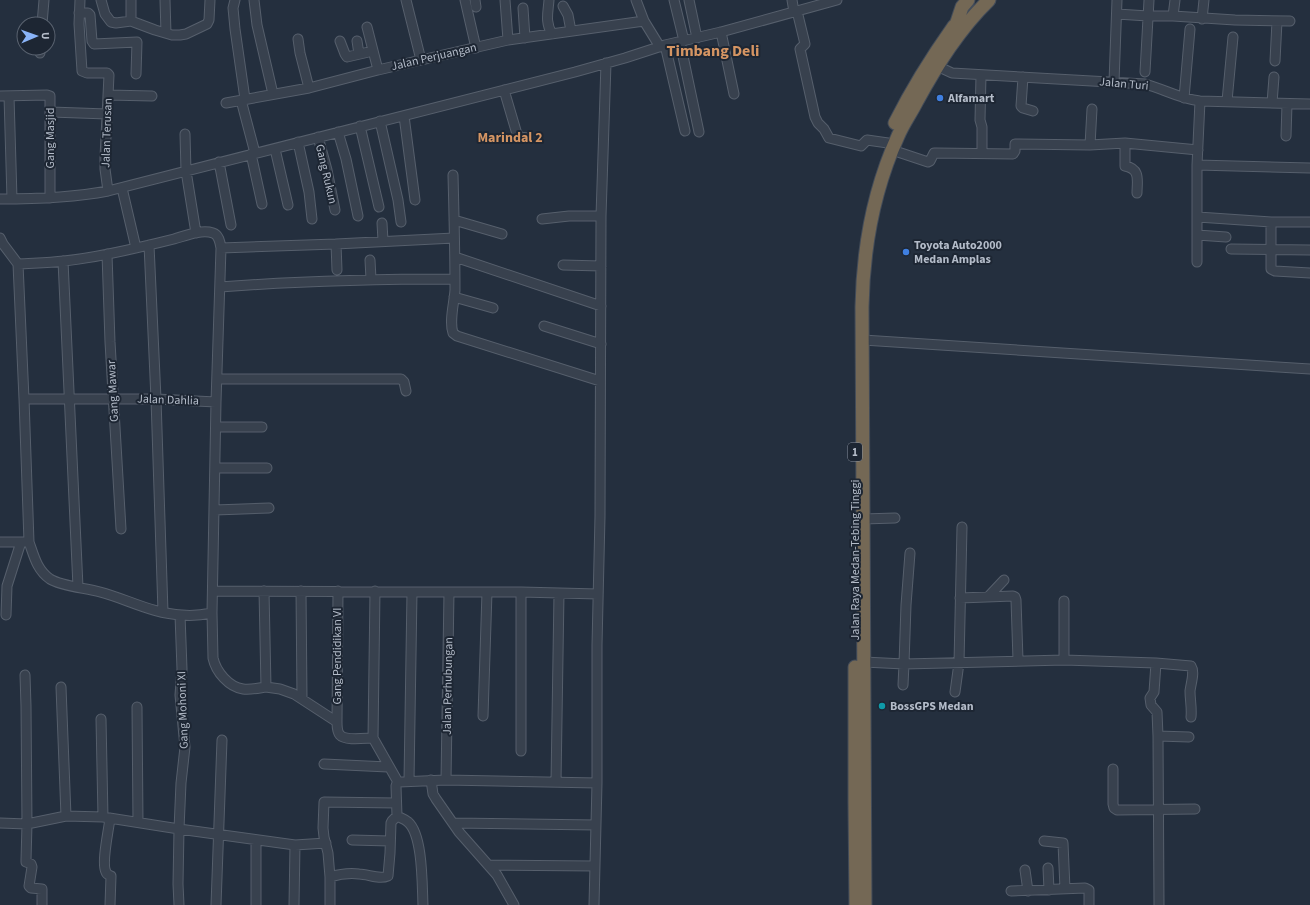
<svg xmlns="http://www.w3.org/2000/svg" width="1310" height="905" viewBox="0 0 1310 905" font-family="'Source Sans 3',sans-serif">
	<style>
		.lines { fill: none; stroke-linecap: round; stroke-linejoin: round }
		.minor-casing { stroke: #565f6c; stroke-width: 11 }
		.highway-casing { stroke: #434c59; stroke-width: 15 }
		.minor { stroke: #38414e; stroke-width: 9 }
		.highway { stroke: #746855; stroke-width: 13 }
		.shop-dot { fill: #3f7fe0; stroke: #1d2633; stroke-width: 1.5 }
		.culture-dot { fill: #0f9aa8; stroke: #1d2633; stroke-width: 1.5 }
		.labels { text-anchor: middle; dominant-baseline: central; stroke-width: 4; stroke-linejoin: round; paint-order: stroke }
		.shield { fill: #1d2633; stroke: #878f9c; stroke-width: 1 }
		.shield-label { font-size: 11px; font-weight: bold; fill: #b4bcc9 }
		.street-label { font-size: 12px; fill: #b4bcc9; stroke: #1d2633 }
		.poi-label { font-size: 12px; font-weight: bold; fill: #b4bcc9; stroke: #1d2633; text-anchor: start }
		.quarter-label { font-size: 14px; font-weight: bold; fill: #d59563; stroke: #1d2633 }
		.district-label { font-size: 16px; font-weight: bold; fill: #d59563; stroke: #1d2633 }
	</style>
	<rect width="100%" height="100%" fill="#242f3e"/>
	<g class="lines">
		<defs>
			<path id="minor" d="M80 0 79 24 82 71 87 73H107L109 75 105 157V169L108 191
				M101 0 105 14 111 22 116 23 131 21 155 30 172 35H180L186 34 207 24 209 20 210 0
				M131 0V21
				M165 0 166 33
				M235 0 233 8 235 29 245 99
				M254 0 257 25 273 94
				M406 0 421 60
				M465 0 476 48
				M475 0 476 7
				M505 0 508 40
				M549 0C548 13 545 22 552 34
				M636 0 644 21 660 47
				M674 0 684 41
				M689 0 697 38
				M792 0 794 12
				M563 6 568 15 571 31
				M523 8 525 38
				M797 11 805 44 800 49 815 117 818 123 824 129 829 138 861 146 867 140 888 143
				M79 13H88L90 15 92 41 94 44 137 42 136 74
				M1117 14 1148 16H1173L1235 20 1290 21
				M1173 16 1175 0
				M1202 19 1204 0
				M42 24 44 0
				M367 27 378 70
				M721 32 734 94
				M298 39 300 53 309 88
				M340 41 345 54 347 57 373 51
				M357 41 359 54
				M680 42 699 132
				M665 45 685 131
				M40 53V48
				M1275 61 1277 21
				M937 66 952 73 1145 84C1164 89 1180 99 1200 101L1310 104
				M1145 72 1149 0
				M981 75 980 120 982 127V152
				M1023 77 1021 106 1023 108 1033 111
				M1114 82 1117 0
				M504 90 517 134 520 137 527 138
				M108 95 152 96
				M0 96 47 95 50 96V198
				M9 96 12 199
				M1184 98 1190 29
				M241 100 255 153
				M1227 101 1233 37
				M226 103 309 88 378 70 508 40 644 21
				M1272 103 1274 77
				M51 112 107 114
				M404 116 415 200
				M380 121 398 200 401 222
				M360 126 379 207
				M338 132 346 159 358 216
				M185 134 186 171 196 233
				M1286 136 1287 104
				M318 137 327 170 335 210
				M298 142 309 192 312 219
				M1125 143V166C1141 169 1137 181 1137 193
				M1090 145 1092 109
				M275 149 288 205
				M892 150 928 162 930 161 934 153H936L1013 154 1015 151V144H1019L1090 145 1125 143 1198 150
				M251 154 262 204
				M219 162 231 225
				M1197 165 1310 168
				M453 175C454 213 455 252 455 290 454 304 449 321 453 333L457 336 600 381
				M122 188 136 248
				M0 199C37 199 71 198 108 191L575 72 625 58 665 45 721 32 837 0
				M1198 217 1271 222H1310
				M542 219 569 216H601
				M454 220 502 234
				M1271 222V269L1275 271 1310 273
				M382 223 383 241
				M1197 235 1226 237
				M0 238 3 244 18 264
				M336 244 337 270
				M149 245 156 399 163 612
				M221 248 336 244 454 238
				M1231 249 1310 250
				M107 254 110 342 121 529
				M455 257 601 306
				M370 260 371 279
				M63 261 78 587
				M1197 262V165L1200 101
				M563 265 601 266
				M220 287C298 281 376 279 455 279
				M454 297 493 308
				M544 326 601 344
				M863 340 1310 369
				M217 379H401L404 382 406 391
				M24 399H156L216 402
				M216 427H262
				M216 468H267
				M215 510 269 508
				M863 519 895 518
				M0 542H25
				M213 591 521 592 598 594
				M264 591 266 687 280 689 294 694 337 722
				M301 591 302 698
				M338 591 337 722C337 726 337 732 340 735 345 741 366 738 373 738
				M375 591 373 738 398 782
				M988 597 1004 580
				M960 598 1013 596 1015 597 1016 600 1018 660
				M212 613C202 615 192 616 182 615 153 614 127 599 100 592 85 588 61 586 50 579 37 570 34 556 29 542L24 399 18 264C33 263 48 263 64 261 101 257 138 248 174 239 185 236 201 229 213 233 219 235 220 242 221 248L216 402 212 613 213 658C216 672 229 687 243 689 251 690 259 688 266 687
				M6 615 7 586 21 542
				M1064 660V601
				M864 662 904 664 1064 660 1156 663 1191 666C1195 672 1191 683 1190 691 1190 700 1192 708 1191 717
				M1156 663 1154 692 1150 698 1151 705 1157 712 1158 736 1159 905
				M25 675 26 706 27 824 26 860V862L31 864 32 867 29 886 31 888 42 889V905
				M903 685 904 664 906 605 910 553
				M61 687 66 816
				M955 692 959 663 962 527
				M137 707 138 822
				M483 716 487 592
				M101 719 103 817
				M1158 736 1189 737
				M521 751V592
				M324 764 388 767
				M1113 769V804L1114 808 1117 810 1195 809
				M431 780 433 794 436 799 459 832 497 875 514 905
				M446 780 449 592
				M409 781 412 592
				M556 782 559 593
				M397 816C401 818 405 819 408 822 423 835 422 885 423 905
				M0 823 27 824 66 816 103 817 179 829 295 845 326 843
				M453 823 596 825
				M352 840 390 841
				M1044 841 1063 843 1065 889
				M488 865 595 866
				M1048 868 1049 890
				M1025 870 1028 891
				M330 877C340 874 350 873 359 874 368 874 379 880 388 876L390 853 391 823 392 821 397 816 396 786 397 783 399 782 446 780 597 783
				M1011 891 1085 888 1089 890V905
				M110 905 111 876C109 875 107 875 106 872 101 863 109 829 110 818
				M179 905 178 884 179 829 181 783 185 747 180 695 182 669 180 615
				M216 905 222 740
				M256 905V840
				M294 905 295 845
				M330 905V877L328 853 324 837 323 828 324 802 396 803
				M594 905 597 783V645L600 516 601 216 606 63"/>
			<path id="highway" d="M957 22 962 7 968 0
				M895 123C912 89 932 57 954 26
				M855 667V803L856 905
				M865 905 862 307C863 249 874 189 898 136 903 124 911 113 917 101 937 65 959 29 989 0"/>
		</defs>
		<!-- minor casing -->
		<use href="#minor" class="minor-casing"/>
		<!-- highway casing -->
		<use href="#highway" class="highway-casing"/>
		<!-- minor -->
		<use href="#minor" class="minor"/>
		<!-- highway -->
		<use href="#highway" class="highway"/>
	</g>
	<!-- markers -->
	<g class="shop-dot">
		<circle cx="940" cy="98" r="4"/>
		<circle cx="906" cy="252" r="4"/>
	</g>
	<circle class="culture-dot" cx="882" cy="706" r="4"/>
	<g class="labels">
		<!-- shield labels -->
		<rect class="shield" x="848" y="443" width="14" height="18" rx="3"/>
		<g class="shield-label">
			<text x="855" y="452">1</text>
		</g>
		<!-- street labels -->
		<g class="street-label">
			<text transform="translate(434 57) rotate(-13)">Jalan Perjuangan</text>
			<text transform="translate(1124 84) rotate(5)">Jalan Turi</text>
			<text transform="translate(107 133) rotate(-88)">Jalan Terusan</text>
			<text transform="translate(50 138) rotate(-90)">Gang Masjid</text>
			<text transform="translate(326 174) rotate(77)">Gang Rukun</text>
			<text transform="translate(113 391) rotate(-93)">Gang Mawar</text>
			<text transform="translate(168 400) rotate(2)">Jalan Dahlia</text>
			<text transform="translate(855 560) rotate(-90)">Jalan Raya Medan-Tebing Tinggi</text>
			<text transform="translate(337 656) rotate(-90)">Gang Pendidikan VI</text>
			<text transform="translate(448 686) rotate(-89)">Jalan Perhubungan</text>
			<text transform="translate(183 710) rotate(-92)">Gang Mohoni XI</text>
		</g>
		<!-- poi labels -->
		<g class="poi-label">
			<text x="948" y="98">Alfamart</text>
			<text x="914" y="245">Toyota Auto2000<tspan x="914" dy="14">Medan Amplas</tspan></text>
			<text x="890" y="706">BossGPS Medan</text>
		</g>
		<!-- quarter labels -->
		<g class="quarter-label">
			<text x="510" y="138">Marindal 2</text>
		</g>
		<!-- district labels -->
		<g class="district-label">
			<text x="713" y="51">Timbang Deli</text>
		</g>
	</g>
	<!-- north arrow -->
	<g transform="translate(36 36) rotate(88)"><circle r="19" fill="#1d2633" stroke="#59626f"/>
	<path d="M0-3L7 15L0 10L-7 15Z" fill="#8ab4f8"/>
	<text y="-6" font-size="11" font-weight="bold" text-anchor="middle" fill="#b4bcc9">U</text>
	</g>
</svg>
